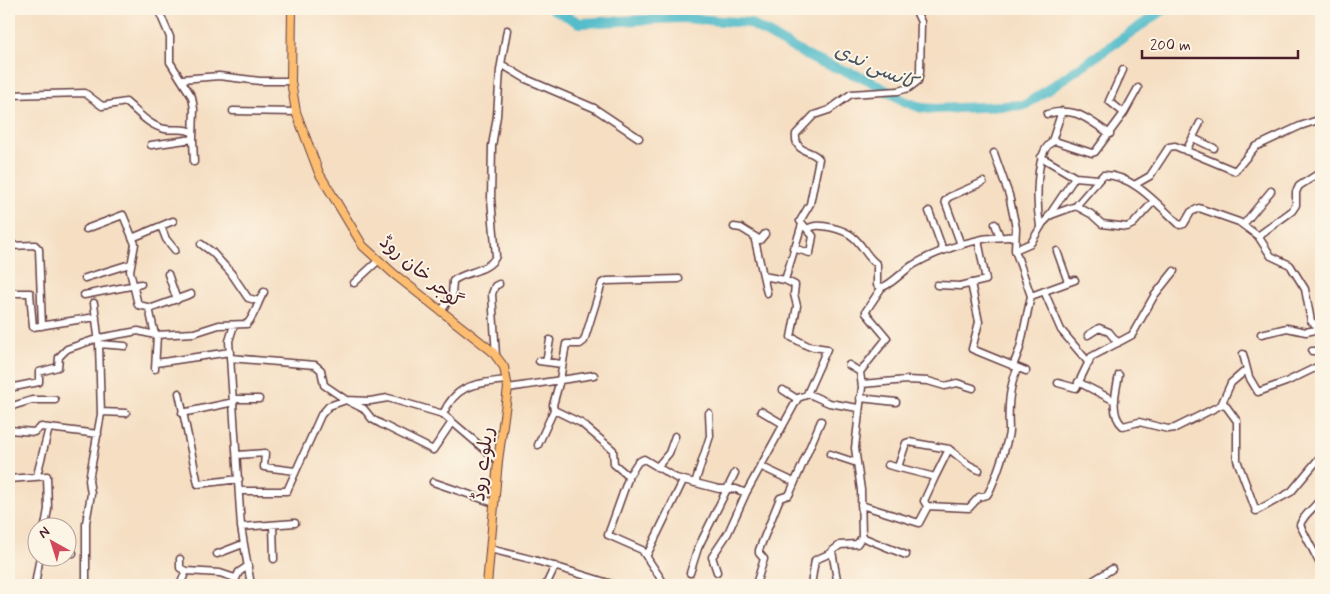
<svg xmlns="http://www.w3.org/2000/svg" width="1330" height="594" viewBox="0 0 1330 594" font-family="Mynerve,'Playpen Sans Arabic',sans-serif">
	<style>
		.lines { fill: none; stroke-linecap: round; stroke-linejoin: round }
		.river { stroke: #4ebac9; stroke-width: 10 }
		.minor-casing { stroke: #643c42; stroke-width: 9 }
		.major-casing { stroke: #643c42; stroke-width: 10 }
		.minor { stroke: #fff; stroke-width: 6 }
		.major { stroke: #fcbd6f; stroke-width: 8 }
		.labels { text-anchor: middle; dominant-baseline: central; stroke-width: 4; stroke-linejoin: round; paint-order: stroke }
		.street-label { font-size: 19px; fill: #4a1f2b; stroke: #fcf5e5 }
		.water-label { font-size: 20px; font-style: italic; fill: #4b5562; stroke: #fcf5e5 }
	</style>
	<rect width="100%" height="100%" fill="#fcf5e5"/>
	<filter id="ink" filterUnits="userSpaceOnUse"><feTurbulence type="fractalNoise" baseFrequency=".02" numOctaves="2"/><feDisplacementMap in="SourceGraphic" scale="10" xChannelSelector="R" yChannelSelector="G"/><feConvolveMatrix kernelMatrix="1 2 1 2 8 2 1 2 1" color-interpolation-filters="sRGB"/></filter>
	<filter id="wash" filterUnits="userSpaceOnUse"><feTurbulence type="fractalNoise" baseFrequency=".0096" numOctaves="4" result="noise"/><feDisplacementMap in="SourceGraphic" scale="20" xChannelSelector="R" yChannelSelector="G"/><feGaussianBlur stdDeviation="1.12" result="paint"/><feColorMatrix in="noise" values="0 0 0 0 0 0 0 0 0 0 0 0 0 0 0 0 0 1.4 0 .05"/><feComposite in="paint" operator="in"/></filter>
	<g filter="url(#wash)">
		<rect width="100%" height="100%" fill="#f5dec2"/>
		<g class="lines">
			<!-- river -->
			<path class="river" d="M553 9 580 23 681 18 749 23 813 59 867 79 904 101 922 108 936 109 1025 105 1165 9"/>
		</g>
	</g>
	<g filter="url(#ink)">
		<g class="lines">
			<defs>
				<path id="minor" d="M501 64 526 79 594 108 639 138
					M1123 70 1109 101 1124 113
					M182 79 219 76 260 81H291
					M9 95 85 93 102 106 126 102C138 112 149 126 165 129 176 131 182 127 192 132
					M233 111 296 112
					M1047 114C1076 106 1087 119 1110 134
					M1193 138 1214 148
					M193 139 194 162
					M1052 141 1062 111
					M151 145 193 139 194 109 192 97 170 62V37L158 9
					M1186 151 1200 123
					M994 153 1009 195 1016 228 1015 250 1031 296 1020 348 1013 366
					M1041 157 1075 177 1098 179
					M1136 184 1150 176 1169 147 1175 146 1235 171 1255 147 1300 126 1321 119
					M1076 206 1091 214 1102 224 1127 227 1133 224 1153 202
					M929 211 943 250
					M1048 217 1075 177
					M802 224 785 280 795 285 794 294 797 306 791 337 808 346 827 349 807 394
					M995 224 1000 237
					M1243 225 1271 191
					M161 226 166 239 175 250
					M1040 226C1037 209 1033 147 1055 141L1092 153 1095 152 1124 113 1138 88
					M734 227 741 228 754 236 767 293
					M86 229 123 215 135 244 130 271 138 305 152 308 191 294
					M808 229C817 221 845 230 853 237 863 245 867 258 877 264V285L882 287
					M754 236 760 240 765 234
					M1258 236 1292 211 1296 205V192L1299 186 1321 172
					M132 238 173 221
					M201 244 212 252 231 273 248 298 259 301
					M961 245 945 201 949 197 983 182
					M9 246 35 245 39 249 42 326
					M793 248 810 253 813 236 800 221 810 204 819 159C812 149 794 154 796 134L814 115 829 110 851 94 898 91 909 88 918 81 920 72 921 22 915 9
					M1015 250 1031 243 1043 223 1051 215 1076 206 1103 175C1133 174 1159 206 1180 225L1184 224 1191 212 1199 208 1239 222 1258 236 1271 256 1290 265 1305 289 1311 321 1321 330
					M1057 251 1068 282
					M168 274 177 300
					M763 276 785 280
					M85 278 130 264
					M354 283 379 260
					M971 283 979 322 972 349 1026 371
					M937 285 960 286 986 280 978 240
					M1044 291 1061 330 1089 363
					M9 293H30L33 327 96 317
					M84 295 141 284
					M1031 296 1075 280
					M94 303 99 344 125 346
					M149 308 155 335
					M441 311 452 296 453 281C465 271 489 272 496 256L491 199 492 146 497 116 500 70 507 30
					M234 325 229 341 241 527 251 585
					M1261 334 1287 328 1306 332 1320 329
					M1088 335 1099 328 1109 332 1118 343
					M1312 351H1321
					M1243 354 1249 377 1258 392 1286 382 1321 365
					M496 356 492 294 495 286 499 284
					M230 358 315 365 321 370 324 385 346 400 370 401 388 398 443 414 498 461
					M539 361 562 364
					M546 362 550 340
					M156 363 230 352
					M849 365 860 372
					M155 369 157 335
					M1119 375C1116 391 1109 414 1123 426L1139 422 1168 429 1175 428 1221 405 1231 383 1246 370
					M1078 382 1115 401
					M1058 383 1076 388 1091 357 1132 335 1154 296 1174 271
					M862 384 907 380 928 381 945 386 957 383 973 388
					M9 388 39 382V372L58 367 59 357 67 349 99 338 138 331 155 335 194 333 219 325 247 324C256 314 257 303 264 292
					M508 388 594 375
					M783 390 797 399
					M179 393 198 484 239 479
					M860 398 896 402
					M234 399H259
					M1223 402 1237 421V460L1256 511 1291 492 1321 456
					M9 407 32 400H55
					M554 410 581 423 613 450 614 464 627 475 628 479 608 535 642 550 665 585
					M761 411 783 424
					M101 412 126 413
					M182 413 234 402
					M443 414C457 383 476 384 506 380
					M9 430 34 432 41 427 98 434
					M538 445 554 410 553 405 560 380 566 344H580L584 341 602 283 607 281 679 279
					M830 454 857 463
					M237 455 265 453 264 467 295 471
					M888 465 935 477 924 501 927 506 969 508 979 497 987 495C993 487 1010 437 1009 429 1008 410 1009 385 1018 368
					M760 466 794 482
					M657 467 669 453 675 436
					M898 467 906 443 909 442 949 449 969 465 979 470
					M37 475 49 428
					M628 477 638 462 644 459 676 478 719 489H736L746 493
					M935 477 949 449
					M9 479 47 476 48 509 45 526
					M433 482 494 503
					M695 483 710 436 709 413
					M240 491H287L321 415 329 406 346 400 364 409 372 419 381 424 433 450 452 422
					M1321 497C1316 508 1304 513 1300 525L1321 566
					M861 505 919 523 928 506
					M273 525 274 559
					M241 527 295 523
					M862 537 906 555
					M490 549 534 560 615 585
					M68 553H73
					M217 554 243 544
					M647 555 683 481
					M180 559V568L186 571
					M717 572 712 557 728 533 746 493 798 398 809 394 829 403 858 408
					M690 573 698 548 735 473
					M757 581 764 559 759 553V550L780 498 789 495 791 491 821 421
					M35 585 40 556
					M86 585V523L91 494 89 480 101 414 99 344
					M180 585 186 571 220 573 235 578
					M233 585 239 572 248 566
					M546 585 555 566
					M811 585 815 560 831 553
					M838 585 832 551 840 545 857 544 862 537 861 490 855 448 862 387 860 372 887 338 866 313V311L882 287C890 286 904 270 913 265 935 252 959 244 983 239 993 237 1004 238 1015 236
					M1086 585 1112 569"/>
				<path id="major" d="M292 9 291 81 296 112 319 173 363 246 394 274 492 351 504 367 508 388 498 461 487 585"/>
			</defs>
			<!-- minor casing -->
			<use href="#minor" class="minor-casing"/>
			<!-- major casing -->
			<use href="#major" class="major-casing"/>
			<!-- minor -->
			<use href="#minor" class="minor"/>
			<!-- major -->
			<use href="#major" class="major"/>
		</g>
	</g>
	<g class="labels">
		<!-- street labels -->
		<g class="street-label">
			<text transform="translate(421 272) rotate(40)">گوجر خان روڈ</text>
			<text transform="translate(483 464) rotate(-83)">ریلوے روڈ</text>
		</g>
		<!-- water labels -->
		<g class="water-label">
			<text transform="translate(875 67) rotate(24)">کانسی ندی</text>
		</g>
	</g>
	<!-- margin -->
	<rect width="1330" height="594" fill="none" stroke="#fcf5e5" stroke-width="30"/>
	<!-- north arrow -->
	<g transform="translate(52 542) rotate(321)"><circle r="24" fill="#fcf5e5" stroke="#b59f9b"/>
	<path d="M0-4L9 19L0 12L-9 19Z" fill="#d1495b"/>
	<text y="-8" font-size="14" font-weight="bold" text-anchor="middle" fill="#4a1f2b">N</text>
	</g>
	<!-- scale -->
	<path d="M1142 50v8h156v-8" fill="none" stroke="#4a1f2b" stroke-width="2.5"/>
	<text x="1150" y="50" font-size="15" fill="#4a1f2b" stroke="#fcf5e5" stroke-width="4" paint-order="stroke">200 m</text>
</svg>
